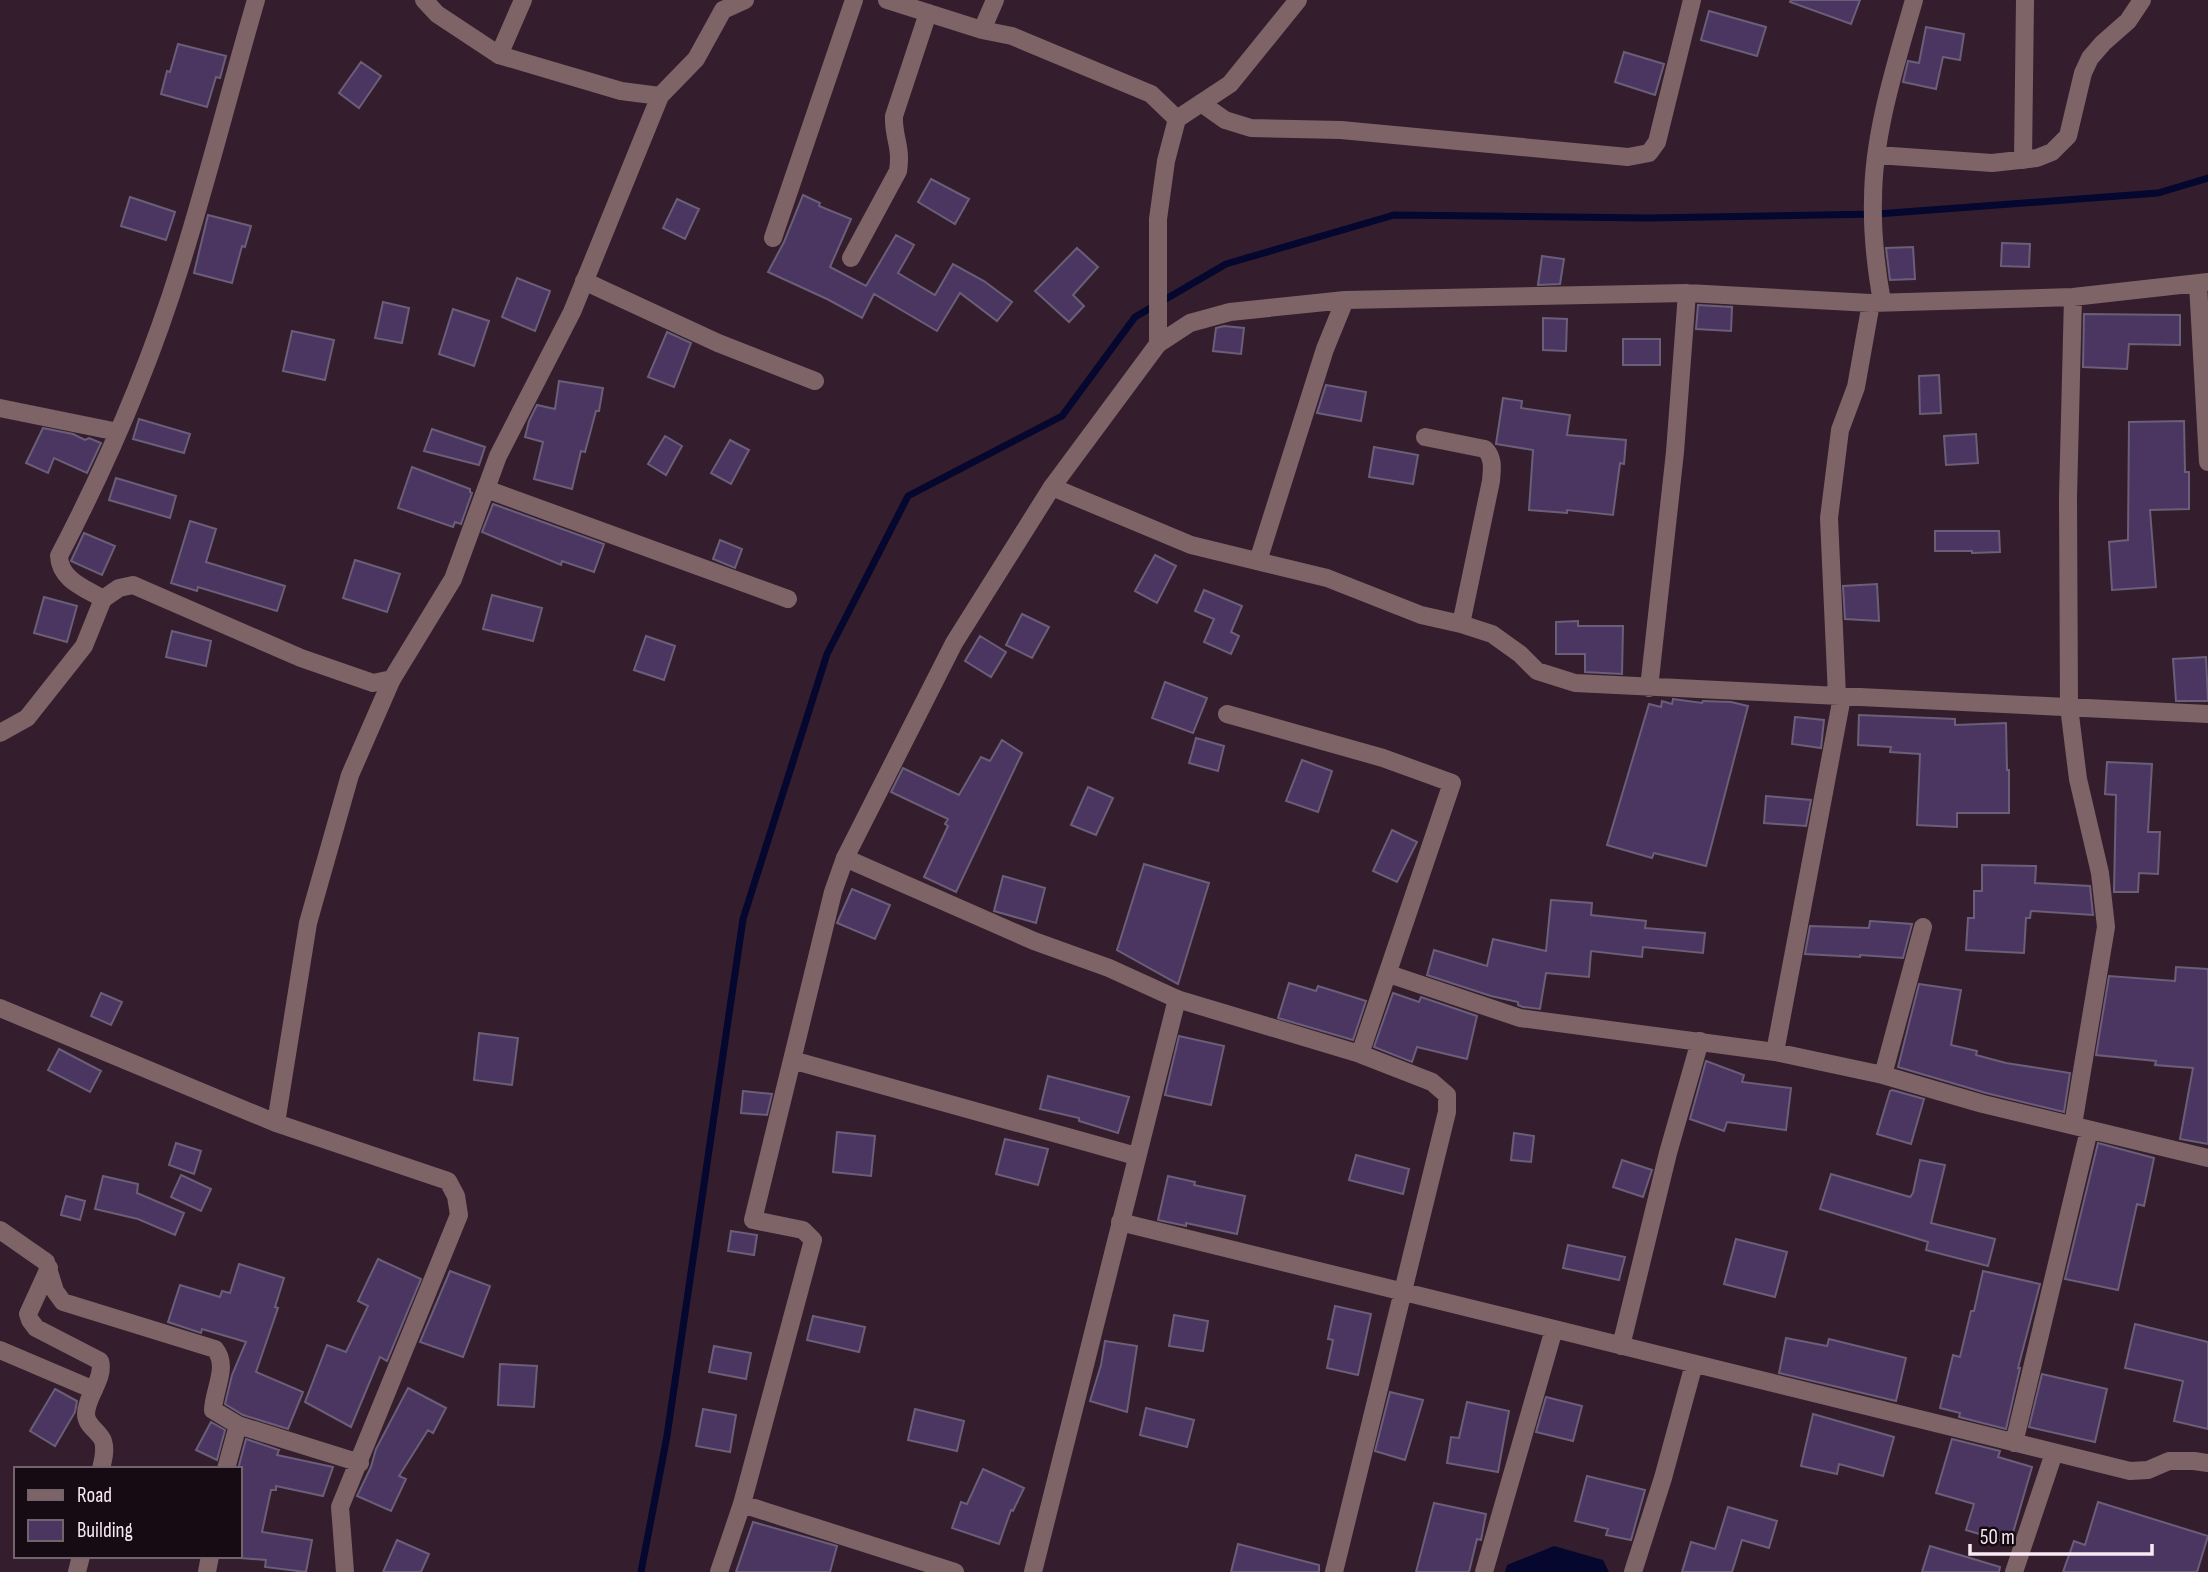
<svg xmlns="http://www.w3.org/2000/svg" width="2208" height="1572" viewBox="0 0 2208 1572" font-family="'Sofia Sans Condensed',sans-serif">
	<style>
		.water { fill: #05072e }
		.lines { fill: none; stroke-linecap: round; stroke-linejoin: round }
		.stream { stroke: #05072e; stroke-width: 7 }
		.building { fill: #4b3661; stroke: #6a5e78; stroke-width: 2 }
		.minor { stroke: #7e6466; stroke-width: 18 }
		.tertiary { stroke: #7e6466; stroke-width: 18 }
	</style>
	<rect width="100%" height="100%" fill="#341e2d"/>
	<!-- water -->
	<path class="water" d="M1554 1546 1603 1560 1609 1572H1505L1507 1565Z"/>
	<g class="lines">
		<!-- stream -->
		<path class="stream" d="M641 1572 667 1436 743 919 827 654 908 496 1062 416 1135 317 1226 264 1394 215 1648 218 1877 214 2158 193 2208 178"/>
	</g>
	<!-- building -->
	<path class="building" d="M1791 0H1860L1851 24 1790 2Z
		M1709 11 1766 27 1757 56 1701 40Z
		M1926 27 1964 34 1960 60 1943 57 1936 89 1903 82 1908 61 1919 63Z
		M178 44 226 56 220 78 216 77 207 107 161 94 167 71 170 72Z
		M1624 52 1664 64 1655 95 1615 82Z
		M361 62 381 76 359 108 339 93Z
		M931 179 969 199 955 224 918 202Z
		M803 195 820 203 819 206 851 219 830 267 866 286 896 235 914 245 898 273 935 295 953 264 984 281 1012 302 997 321 960 293 937 331 874 294 862 318 827 299 768 272 784 242Z
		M130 197 175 212 166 240 121 226Z
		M677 199 699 209 685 239 663 228Z
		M208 215 251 226 245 247 242 246 232 283 194 273Z
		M2002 243 2030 244 2029 267 2001 266Z
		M1913 247 1915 279 1890 280 1886 248Z
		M1077 248 1098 267 1073 295 1084 306 1069 322 1035 291Z
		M1542 256 1564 259 1560 284 1538 285Z
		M517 278 550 291 535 331 502 317Z
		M383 302 409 308 402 343 375 338Z
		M1698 305 1732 307 1731 331 1696 329Z
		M453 309 489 321 474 366 439 354Z
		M2084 314 2180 315V345L2129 344 2127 369 2083 367Z
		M1543 318 1567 319 1566 351 1543 350Z
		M1224 326 1244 328 1241 354 1213 351 1216 328Z
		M292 331 334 340 325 380 283 371Z
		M667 332 691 343 674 387 648 377Z
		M1623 339H1660V365H1623Z
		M1939 375 1941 413 1920 414 1919 376Z
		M559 381 603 388 599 411H596L585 452 581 451 572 489 534 479 543 442 525 437 529 421 537 405 555 409Z
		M1326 385 1366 392 1361 421 1317 413Z
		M1503 398 1522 401 1521 408 1570 415 1567 435 1626 440 1624 464 1620 463 1613 515 1567 510V513L1529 510 1533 450 1496 444Z
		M139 419 190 434 184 453 133 439Z
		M2184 421 2185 472H2189V509L2150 510 2156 587 2112 590 2109 542 2128 540 2129 422Z
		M43 428 73 434 85 440 89 438 101 443 87 473 54 458 48 473 26 463Z
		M432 429 485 447 479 465 424 451Z
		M1976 434 1978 463 1946 465 1944 436Z
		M665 436 682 446 666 475 648 464Z
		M730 440 749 450 731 484 711 473Z
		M1374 447 1418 455 1413 484 1369 477Z
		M412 467 470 489V492L472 493 461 524 455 522 453 527 398 508Z
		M116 478 176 496 170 518 109 500Z
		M493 504 604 544 594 572 562 561 561 565 482 532Z
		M190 521 216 529 206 562 285 586 277 611 198 587 197 591 171 583Z
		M1935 531H1999L2000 552 1972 553V551H1935Z
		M84 533 115 546 102 575 71 561Z
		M720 540 742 549 735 568 713 559Z
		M1155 555 1176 566 1157 603 1135 591Z
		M355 560 400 574 387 612 343 598Z
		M1877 584 1879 621 1845 619 1843 586Z
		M1204 590 1242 606 1231 632 1239 636 1231 654 1204 642 1214 619 1195 611Z
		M492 595 542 608 533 641 483 629Z
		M44 597 77 606 67 642 34 633Z
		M1022 614 1049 627 1032 658 1006 645Z
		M1578 621V626H1623L1622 674 1585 672V654H1556V622Z
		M172 631 211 641 206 666 166 657Z
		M646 636 675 646 664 680 634 670Z
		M980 636 1006 652 991 677 965 661Z
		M2206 657 2208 701H2176L2173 659Z
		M1165 682 1207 698 1193 733 1152 718Z
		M1673 699 1702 703 1703 701 1731 702 1748 706 1706 866 1654 853 1652 858 1607 845 1649 704 1661 707 1662 701 1672 704Z
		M1859 715 1955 719V725L2006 723 2007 770H2009V813H1957V827L1917 825 1920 754 1890 752 1891 747 1858 745Z
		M1795 717 1824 720 1821 748 1792 744Z
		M1196 738 1224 746 1218 771 1189 763Z
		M1002 740 1022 753 956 892 924 877 948 826 945 824 948 819 891 792 903 768 959 795 981 757 990 761Z
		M1302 760 1332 771 1318 812 1286 801Z
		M2107 762 2152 764 2148 832H2160L2158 874 2139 873 2138 892H2114L2116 795 2105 794Z
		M1088 787 1113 798 1096 835 1071 825Z
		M1766 796 1811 800 1806 826 1764 823Z
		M1392 830 1417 842 1397 882 1373 871Z
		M1144 864 1209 883 1178 984 1117 950Z
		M1982 865 2036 866 2035 883 2090 886 2093 915 2031 911 2030 918H2026L2024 953 1966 950 1968 918H1974V891H1982Z
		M1003 876 1045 888 1036 923 994 911Z
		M852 889 890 905 875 939 837 923Z
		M1551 900 1592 903 1591 915 1646 921 1645 928 1705 933 1703 953 1643 947 1642 957 1591 951 1589 977 1546 973 1540 1009 1523 1007 1518 1005V1002L1491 996 1427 975 1434 950 1487 966 1493 939 1546 951Z
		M1870 921 1912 924 1903 958 1860 955V957L1805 954 1810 926 1869 928Z
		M2176 967 2208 969V1144L2180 1139 2193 1068 2155 1065 2156 1061 2096 1055 2109 976 2175 981Z
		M1289 983 1316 991 1318 986 1366 1001 1353 1040 1278 1018Z
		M1919 984 1961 990 1951 1045 1977 1051 1976 1055 2006 1063 2070 1073 2064 1112 1986 1093 1898 1067Z
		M101 993 122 1002 111 1025 91 1016Z
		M1393 993 1419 1002 1421 997 1477 1016 1467 1059 1417 1047 1412 1062 1374 1047Z
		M479 1033 518 1038 512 1085 474 1080Z
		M1179 1036 1224 1046 1211 1105 1165 1095Z
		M59 1049 101 1071 90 1092 48 1070Z
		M1706 1061 1744 1075 1742 1082 1791 1088 1786 1130 1727 1122 1724 1131 1690 1119Z
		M1048 1076 1129 1097 1118 1133 1079 1121V1118L1040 1109Z
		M1892 1090 1924 1099 1911 1144 1877 1134 1890 1091Z
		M743 1091 772 1094 767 1115 741 1113Z
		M837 1132 875 1136 871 1176 833 1172Z
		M1514 1133 1534 1136 1531 1162 1511 1160Z
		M1005 1139 1048 1149 1038 1185 996 1174Z
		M176 1143 201 1151 194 1174 169 1165Z
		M2098 1143 2154 1158 2144 1206 2137 1204 2118 1290 2065 1279Z
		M1356 1155 1409 1169 1403 1194 1349 1180Z
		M1622 1160 1652 1170 1643 1197 1613 1187Z
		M1920 1160 1945 1165 1931 1223 1995 1239 1988 1266 1926 1250 1928 1242 1820 1209 1831 1174 1910 1197 1913 1193Z
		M181 1175 211 1189 201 1211 171 1197Z
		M103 1176 138 1184 137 1193 184 1213 175 1235 138 1219 95 1209Z
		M1168 1176 1195 1182 1194 1185 1245 1196 1237 1234 1186 1223V1226L1158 1220Z
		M66 1196 85 1201 80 1220 61 1215Z
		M731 1231 757 1235 754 1255 728 1251Z
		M1736 1239 1787 1252 1775 1297 1724 1284Z
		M1568 1245 1625 1257 1619 1280 1563 1268Z
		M378 1259 421 1279 387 1361 380 1357 351 1427 305 1402 327 1345 346 1352 368 1306 358 1301Z
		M239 1264 284 1278 275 1307 278 1308 256 1372 303 1392 288 1429 243 1415 225 1404 232 1375 246 1342 202 1329 201 1333 168 1322 180 1285 220 1297 222 1291 230 1293Z
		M450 1271 490 1286 463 1357 420 1342Z
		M1983 1271 2040 1284 2018 1368H2020L2006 1429 1959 1417 1960 1413 1940 1408 1953 1355 1960 1357 1971 1311H1974Z
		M1335 1306 1371 1314 1358 1375 1327 1368 1333 1340 1328 1339Z
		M1174 1315 1208 1321 1203 1351 1169 1346Z
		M813 1316 865 1327 859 1352 807 1340Z
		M2135 1324 2208 1342V1429L2174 1421 2183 1381 2125 1368Z
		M1786 1338 1827 1346 1829 1339 1906 1358 1896 1401 1779 1373Z
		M1105 1341 1137 1346 1127 1412 1090 1401 1101 1365Z
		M714 1346 751 1353 746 1379 709 1372Z
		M500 1364 537 1366 534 1407 498 1405Z
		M2042 1374 2107 1389 2095 1442 2029 1427Z
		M408 1388 446 1408 433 1433 428 1430 399 1476 406 1479 391 1511 357 1496 371 1467 376 1449Z
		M55 1389 77 1401 75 1412 55 1446 30 1431Z
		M1390 1392 1423 1400 1405 1460 1375 1451Z
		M1546 1397 1582 1406 1573 1441 1536 1432Z
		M1467 1402 1509 1411 1498 1472 1447 1463 1451 1437 1459 1438Z
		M1146 1408 1194 1420 1187 1447 1140 1435Z
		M703 1409 736 1415 730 1452 696 1446Z
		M915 1409 964 1421 957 1451 908 1440Z
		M1813 1414 1894 1437 1883 1476 1839 1464 1837 1474 1801 1466Z
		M211 1422 225 1430 217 1460 196 1450Z
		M246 1439 279 1450 277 1455 333 1467 323 1496 276 1486V1490H271L262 1532 312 1540 306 1572 265 1567 266 1560 240 1558V1469H238Z
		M1952 1439 2000 1451 1998 1457 2032 1467 2010 1543 1966 1530 1974 1504 1936 1493Z
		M983 1469 1024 1488 1013 1511 1011 1510 999 1544 952 1528 961 1502 967 1504Z
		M1587 1476 1645 1490 1631 1540 1606 1535 1608 1529 1575 1521Z
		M2098 1502 2208 1536 2197 1572H2063L2074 1541 2085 1545Z
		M1434 1503 1486 1514 1481 1540 1477 1539 1469 1572H1416Z
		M1728 1507 1777 1521 1769 1548 1742 1540 1732 1572H1682L1691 1542 1715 1549Z
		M753 1522 837 1546 830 1572H736Z
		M397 1540 429 1554 421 1572H383Z
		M1238 1544 1319 1565V1572H1231Z
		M1930 1546 2000 1567 1999 1572H1922Z"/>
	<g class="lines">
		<!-- minor -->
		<path class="minor" d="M499 55 523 0
			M1201 103 1225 120 1251 128 1341 130 1628 157 1649 153 1657 142 1692 0
			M1877 155 1992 163 2037 158 2052 152 2068 136 2083 73 2090 58 2103 43 2128 21 2142 0
			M2023 160 2025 0
			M773 238 854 0
			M851 258 898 171C902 146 893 138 894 116L928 13
			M584 281 718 343 815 381
			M2198 284 2208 462
			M2073 297 2068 497 2069 707 2078 779 2100 873 2106 927 2073 1125
			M1882 302C1876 268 1872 235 1873 200 1873 134 1896 63 1914 0
			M1158 344 1190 323 1230 312 1345 300 1687 293 1871 303 2073 297 2208 282
			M0 408 118 432
			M1425 437 1485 449C1494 458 1492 469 1491 481L1461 624
			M1052 487 1191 545 1327 578 1421 615 1461 624 1492 634 1520 654 1537 671 1575 683 2208 714
			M486 489 788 599
			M1258 561 1325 349 1345 300
			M103 599C85 588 60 580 59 556 107 464 149 367 180 267 208 178 230 89 256 0
			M1649 688 1675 452 1687 293
			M1837 696 1829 518 1840 430 1856 387 1871 303
			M1227 714 1383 758 1452 783 1360 1054
			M1389 974 1520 1018 1775 1052 1883 1075 1983 1104 2208 1158
			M1177 999 1360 1054 1432 1082 1447 1095V1112L1334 1572
			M0 1008 276 1123 448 1181 456 1196 459 1215 340 1507 345 1572
			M1775 1052 1842 697
			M792 1060 1136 1156
			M1883 1075 1923 927
			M276 1123 308 923 350 775 392 679
			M1120 1222 2130 1471 2148 1470 2169 1461H2194L2208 1463
			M0 1230 46 1262 55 1291 63 1302 215 1349C229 1366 214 1389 213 1410L238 1425 360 1463
			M49 1268 28 1314 30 1320 36 1328 100 1361C105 1379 86 1396 86 1414 86 1426 99 1431 103 1441 106 1450 103 1460 101 1469
			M1621 1346 1668 1153 1700 1041
			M0 1350 94 1390
			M2014 1443 2089 1130
			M226 1469 238 1425
			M742 1504 955 1572
			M77 1572 81 1556
			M207 1572 210 1556
			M719 1572 742 1504 813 1240 803 1230 753 1220 833 892 845 858
			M1484 1572 1554 1329
			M1633 1572 1663 1478 1694 1364
			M2014 1572 2054 1453"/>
		<!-- tertiary -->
		<path class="tertiary" d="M424 0 437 14 499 55 621 91 660 96 696 59 723 10 745 0
			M887 0 982 30 1012 36 1151 94 1177 119 1166 161 1158 219V344L1052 487 954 643 845 858 1034 941 1109 968 1177 999 1033 1572
			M982 30 995 0
			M1177 119 1230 84 1298 0
			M0 733 27 718 84 646 103 599 119 588 133 585 301 658 373 683 392 679 453 579 498 456 572 312 660 96"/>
	</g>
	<!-- legend -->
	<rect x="14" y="1467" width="228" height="91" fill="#160b12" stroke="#71646c" stroke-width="2"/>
	<rect x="28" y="1490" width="35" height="10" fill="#7e6466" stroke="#71646c" stroke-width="2"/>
	<text x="77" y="1502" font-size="21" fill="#f9e9f3">Road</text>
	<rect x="28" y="1520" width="35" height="21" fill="#4b3661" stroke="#71646c" stroke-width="2"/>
	<text x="77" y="1537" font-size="21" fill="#f9e9f3">Building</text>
	<!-- scale -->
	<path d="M1970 1544v10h182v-10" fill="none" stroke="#f9e9f3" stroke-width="3.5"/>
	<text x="1980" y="1544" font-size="21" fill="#f9e9f3" stroke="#160b12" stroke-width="5" paint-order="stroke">50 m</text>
</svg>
